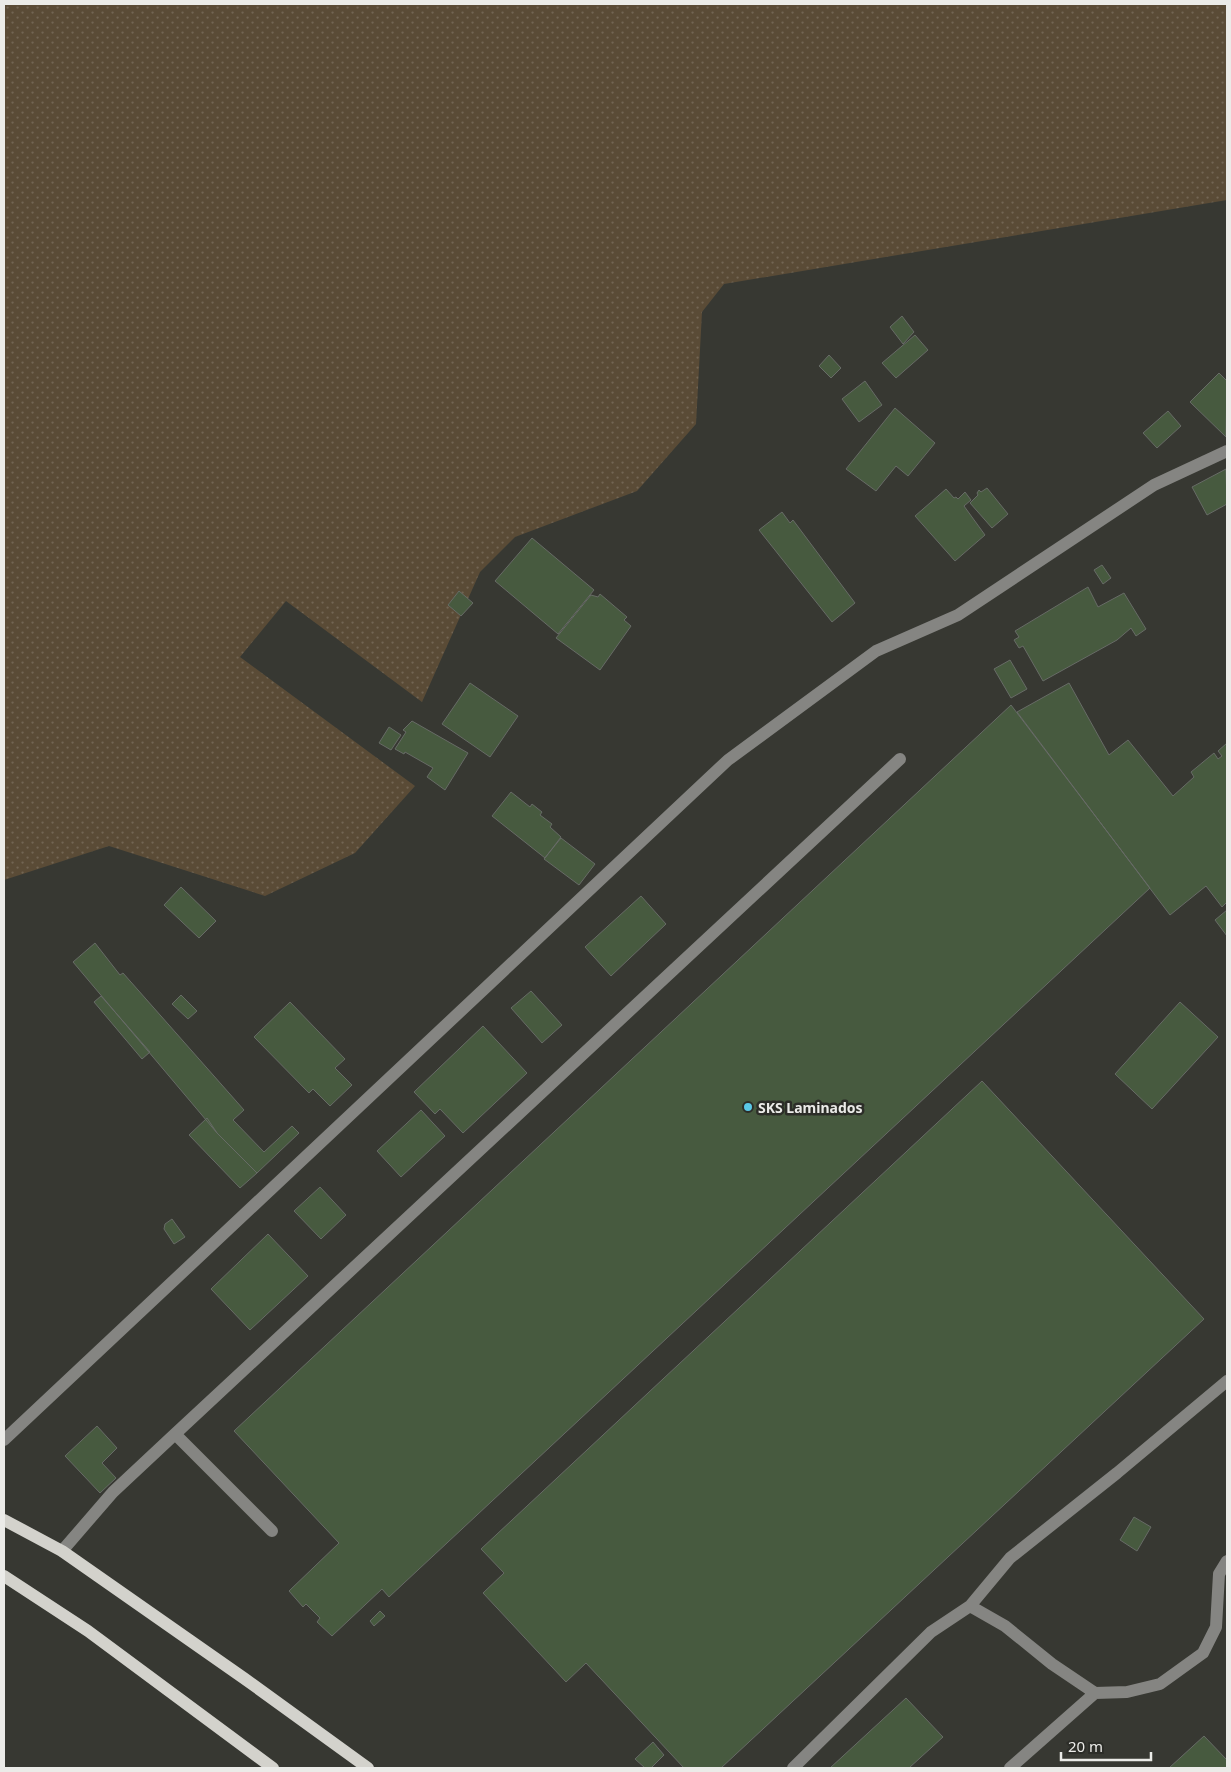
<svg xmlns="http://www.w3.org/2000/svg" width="1231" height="1772" viewBox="0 0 1231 1772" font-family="'Noto Sans',sans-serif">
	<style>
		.grass { fill: url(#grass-dots) }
		.building { fill: #475a3f; stroke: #676b66 }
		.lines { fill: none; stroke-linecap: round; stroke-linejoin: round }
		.minor { stroke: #858582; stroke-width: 12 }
		.major { stroke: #d3d2cc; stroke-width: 12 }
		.poi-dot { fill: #5ac8e6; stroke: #2c2d28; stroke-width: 2 }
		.labels { text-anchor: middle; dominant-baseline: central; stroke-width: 5; stroke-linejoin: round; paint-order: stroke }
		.poi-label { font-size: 14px; font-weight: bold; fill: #ebebe8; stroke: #2c2d28; text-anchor: start }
	</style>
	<defs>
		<pattern id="grass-dots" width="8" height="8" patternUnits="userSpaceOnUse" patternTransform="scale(1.25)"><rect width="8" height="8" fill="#5a4b36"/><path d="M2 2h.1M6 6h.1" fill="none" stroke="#726553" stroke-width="1.8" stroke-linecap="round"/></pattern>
	</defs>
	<rect width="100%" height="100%" fill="#373832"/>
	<!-- grass -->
	<path class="grass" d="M4 4H1227V200L724 284 702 312 696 424 637 491 515 537 480 572 422 702 286 601 240 657 415 786 355 853 265 896 109 846 4 880Z"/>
	<!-- building -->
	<path class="building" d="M902 316 914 332 903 344 890 327Z
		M915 335 928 350 896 378 882 363Z
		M829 355 841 368 831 378 819 366Z
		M1219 373 1227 381 1226 437 1190 402Z
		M865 381 882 405 859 422 842 399Z
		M895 408 935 443 908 476 896 466 876 491 846 469Z
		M1168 411 1181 426 1157 448 1143 433Z
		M1226 469 1227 504 1207 515 1192 487Z
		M987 488 1008 514 992 528 970 503 978 495 977 493 979 490 981 492Z
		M946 489 954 498 956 497 958 499 965 492 971 500 964 506 985 535 955 561 915 516Z
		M782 512 790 523 793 520 855 603 832 622 759 530Z
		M532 538 594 590 558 634 495 581Z
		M1102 565 1111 578 1103 584 1094 570Z
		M1088 587 1098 607 1124 593 1146 629 1136 636 1131 628 1117 640 1043 681 1023 646 1019 648 1014 640 1019 637 1015 631Z
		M459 591 473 603 461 616 448 605Z
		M600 594 627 617 624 620 631 626 600 670 556 638 591 595 598 597Z
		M1010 660 1027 689 1011 698 994 669Z
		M470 683 518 716 490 757 442 724Z
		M1069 683 1109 755 1128 740 1173 796 1194 777 1191 772 1214 753 1218 759 1222 756 1218 751 1227 743V902L1222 907 1206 886 1170 915 1017 712Z
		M1011 705 1150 888 389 1597 382 1589 332 1636 317 1622 320 1618 306 1604 303 1607 289 1591 339 1543 234 1431Z
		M412 721 468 753 445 790 427 777 433 768 405 752 404 754 395 749 406 732 403 730Z
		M389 727 401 735 391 750 379 743Z
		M511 792 530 807 532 804 542 812 540 815 552 824 550 827 561 837 545 858 492 816Z
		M561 838 595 864 579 885 544 859Z
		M181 887 216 921 199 938 164 905Z
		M641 896 666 924 611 976 585 947Z
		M1227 910V936L1215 920Z
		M95 943 120 975 123 973 244 1110 233 1120 264 1152 292 1126 299 1133 257 1173 217 1133 73 962Z
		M531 991 562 1025 542 1043 511 1008Z
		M181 995 197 1011 188 1019 172 1004Z
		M101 996 150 1052 142 1059 94 1002Z
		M290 1002 345 1059 335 1068 352 1085 330 1106 313 1089 309 1093 254 1037Z
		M1180 1002 1218 1037 1152 1109 1115 1074Z
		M483 1026 527 1073 463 1133 440 1109 435 1114 414 1092Z
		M982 1081 1204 1319 721 1768H684L586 1663 566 1682 483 1593 504 1573 481 1549Z
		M421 1110 445 1136 401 1177 377 1151Z
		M207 1118 217 1133 257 1173 240 1188 189 1135Z
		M320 1187 346 1215 321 1239 294 1211Z
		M172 1219 185 1237 174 1244 164 1229 165 1224Z
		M268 1234 308 1276 250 1330 211 1289Z
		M97 1426 117 1448 102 1463 116 1478 100 1493 65 1456Z
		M1134 1517 1151 1527 1137 1551 1120 1540Z
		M380 1611 385 1616 374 1626 370 1621Z
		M906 1698 943 1737 909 1768H830Z
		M1204 1736 1227 1760V1768H1169Z
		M653 1742 664 1755 651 1768H645L635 1759Z"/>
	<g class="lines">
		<!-- minor -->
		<path class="minor" d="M175 1434 900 759
			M4 1440 728 760 876 651 958 615 1154 485 1227 451
			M62 1551 113 1492 175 1434 272 1531
			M970 1606 1010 1558 1117 1473 1227 1381
			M793 1768 931 1632 970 1606 1005 1626 1052 1664 1095 1693 1127 1692 1160 1684 1203 1653 1216 1627 1219 1574 1227 1561
			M1010 1768 1095 1693"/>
		<!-- major -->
		<path class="major" d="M4 1520 62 1551 245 1679 368 1768
			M4 1576 88 1631 273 1768"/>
	</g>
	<!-- markers -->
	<circle class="poi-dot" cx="748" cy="1107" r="5"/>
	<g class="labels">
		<!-- poi labels -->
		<g class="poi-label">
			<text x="758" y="1107">SKS Laminados</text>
		</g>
	</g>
	<!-- border -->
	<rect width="1231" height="1772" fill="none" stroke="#ebebe8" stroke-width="10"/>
	<!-- scale -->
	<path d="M1061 1752v8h90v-8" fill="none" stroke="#ebebe8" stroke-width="2.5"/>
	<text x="1068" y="1752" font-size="15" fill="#ebebe8" stroke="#2c2d28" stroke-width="4" paint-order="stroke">20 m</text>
</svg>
